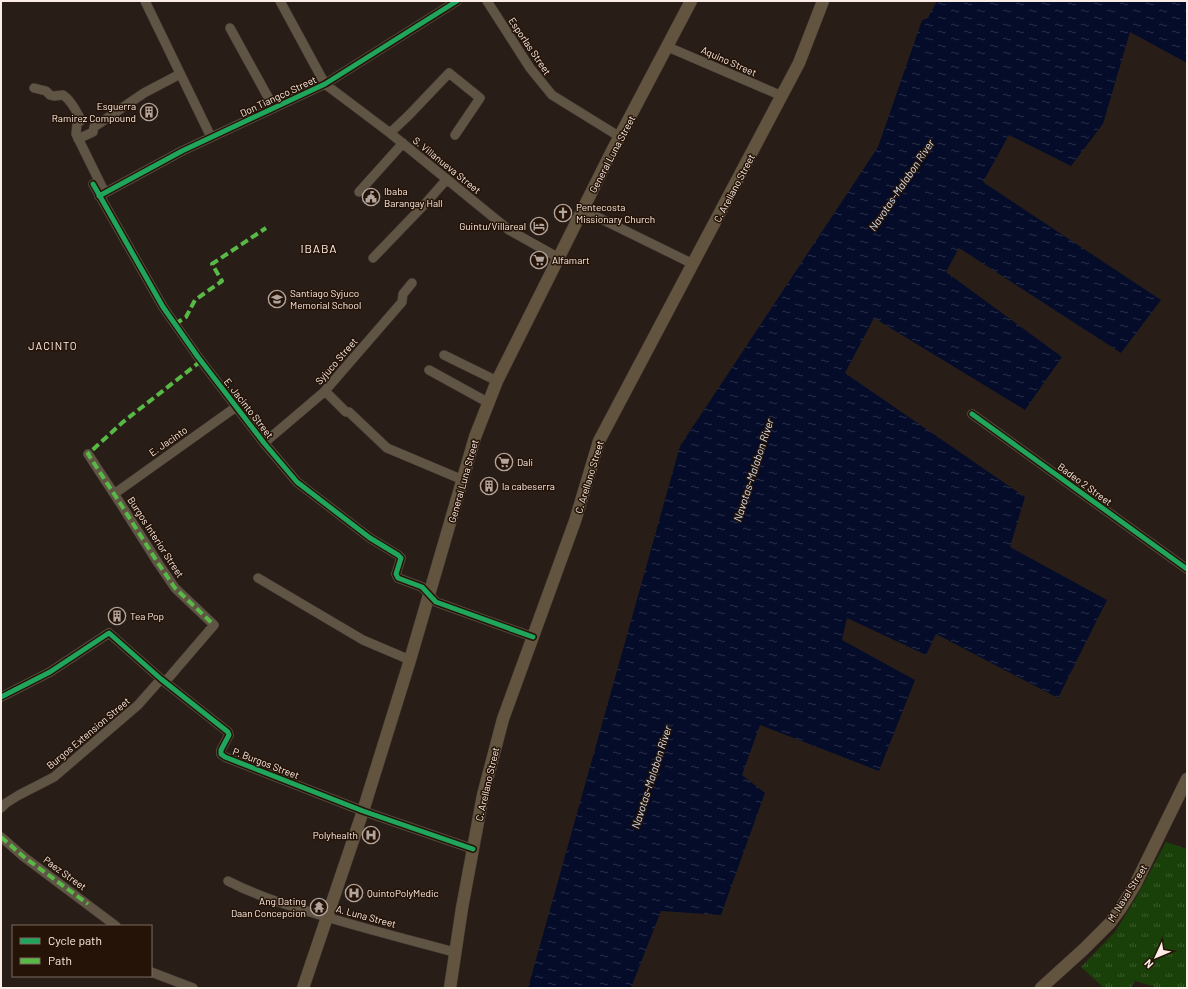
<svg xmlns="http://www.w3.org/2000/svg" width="1188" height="989" viewBox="0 0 1188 989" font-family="Barlow,sans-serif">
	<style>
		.grass { fill: url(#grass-tufts) }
		.water { fill: url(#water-ripples) }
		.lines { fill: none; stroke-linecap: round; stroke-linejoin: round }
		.street-casing { stroke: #453c36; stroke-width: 10 }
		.secondary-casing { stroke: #453c36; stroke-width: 13 }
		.street { stroke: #605444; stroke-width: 9 }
		.secondary { stroke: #62543e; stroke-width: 12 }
		.quiet { stroke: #58b947; stroke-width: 4; stroke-dasharray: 8 4; stroke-linecap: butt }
		.cycleway-casing { stroke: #251307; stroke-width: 8 }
		.cycleway { stroke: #20a55d; stroke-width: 5 }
		.labels { text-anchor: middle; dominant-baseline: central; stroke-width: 3; stroke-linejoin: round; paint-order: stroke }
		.street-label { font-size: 10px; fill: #fbede5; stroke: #251307 }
		.poi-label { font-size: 10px; fill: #fbede5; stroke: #251307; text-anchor: start }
		.water-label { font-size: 11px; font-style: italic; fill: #d4e2f5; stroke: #251307 }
		.neighbourhood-label { font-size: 11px; letter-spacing: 1px; fill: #fbede5; stroke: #251307 }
		.quarter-label { font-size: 12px; letter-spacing: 1px; fill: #fbede5; stroke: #251307 }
	</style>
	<defs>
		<pattern id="grass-tufts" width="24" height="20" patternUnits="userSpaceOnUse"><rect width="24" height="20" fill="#1a4009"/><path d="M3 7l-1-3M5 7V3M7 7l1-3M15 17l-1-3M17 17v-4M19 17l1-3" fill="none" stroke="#3c5c2d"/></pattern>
		<pattern id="water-ripples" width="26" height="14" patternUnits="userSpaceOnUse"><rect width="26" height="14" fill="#040c29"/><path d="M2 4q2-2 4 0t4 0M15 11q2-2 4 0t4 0" fill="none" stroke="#2a3048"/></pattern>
	</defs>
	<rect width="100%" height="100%" fill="#291e17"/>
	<!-- grass -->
	<path class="grass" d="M1166 842 1187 849V988H1159L1135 981 1131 988H1104L1081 967 1115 932 1136 898Z"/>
	<!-- water -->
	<path class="water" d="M937 1H1187V63L1130 32 1103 124 1071 166 1009 135 983 182 1161 300 1121 353 959 248 946 272 1062 357 1025 410 874 318 845 373 1025 497 1010 547 1107 600 1058 698 936 634 926 655 847 618 842 640 915 680 879 771 760 725 742 775 765 793 721 915 661 911 631 988H528L680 446 878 147 922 20 928 18Z"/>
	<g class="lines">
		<defs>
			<path id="street" d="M145 1 211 137
				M280 1 325 84 390 133 509 230 559 258
				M487 1 530 68 552 95 620 137
				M230 28 274 108
				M668 47 782 96
				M34 88 46 91 50 95 54 96 63 95C71 100 77 112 81 120L77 124 76 134 105 193
				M390 133 410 114 449 73 480 98 455 135
				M78 139 93 132 94 127 144 93 180 74
				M93 184 163 307 198 357 264 443 297 482 370 538 398 555 401 558 396 574 398 578 422 587 436 602 533 637
				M359 192 403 143
				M99 196 182 151 325 84 457 1
				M583 210 693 264
				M373 258 424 205 447 179
				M444 355 497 381
				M429 370 489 403
				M325 391 346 412H349L387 448 463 480
				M972 414 1187 569
				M264 443 324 392 402 302 403 294 412 283
				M88 454 120 503 158 563 175 588 214 625 165 682
				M114 494 236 407
				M258 578 363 640 410 660
				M1 697 50 672 109 633 161 679 228 732 229 735 221 750V754L225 757 363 811 473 849
				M1 808 6 803 19 795 54 777 138 705 161 679
				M1 837 24 857 116 926
				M228 881C255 895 281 903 310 912 358 927 406 939 454 952
				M151 972 193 988"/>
			<path id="secondary" d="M303 988 363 811 410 660 475 437 497 381 612 151 691 1
				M450 988 462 908 483 795 503 719 575 521 599 441 799 63 823 1
				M1041 988 1084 949 1110 923 1121 908 1135 885 1187 779"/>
		</defs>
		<!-- street casing -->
		<use href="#street" class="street-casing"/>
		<!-- secondary casing -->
		<use href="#secondary" class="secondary-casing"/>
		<!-- street -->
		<use href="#street" class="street"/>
		<!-- secondary -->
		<use href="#secondary" class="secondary"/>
		<!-- quiet -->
		<path class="quiet" d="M175 324 186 317 195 300 222 281 212 264 266 228
			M201 361 123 422 88 454 120 503 158 563 175 588 214 625
			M1 837 24 857 88 904"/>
		<defs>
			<path id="cycleway" d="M93 184 163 307 198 357 264 443 297 482 370 538 398 555 401 558 396 574 398 578 422 587 436 602 533 637
				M99 196 182 151 325 84 457 1
				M972 414 1187 569
				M1 697 50 672 109 633 161 679 228 732 229 735 221 750V754L225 757 363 811 473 849"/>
		</defs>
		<!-- cycleway casing -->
		<use href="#cycleway" class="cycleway-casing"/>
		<!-- cycleway -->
		<use href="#cycleway" class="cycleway"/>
	</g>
	<!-- icons -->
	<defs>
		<symbol id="building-ring" viewBox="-11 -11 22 22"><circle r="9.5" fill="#251307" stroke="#b2a59d" stroke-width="1.5"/><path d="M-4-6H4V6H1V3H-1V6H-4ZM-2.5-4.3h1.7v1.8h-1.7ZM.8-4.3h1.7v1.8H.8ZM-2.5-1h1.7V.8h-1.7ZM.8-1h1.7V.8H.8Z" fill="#b2a59d"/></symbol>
		<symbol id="civic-ring" viewBox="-11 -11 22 22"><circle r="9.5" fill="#251307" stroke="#b2a59d" stroke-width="1.5"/><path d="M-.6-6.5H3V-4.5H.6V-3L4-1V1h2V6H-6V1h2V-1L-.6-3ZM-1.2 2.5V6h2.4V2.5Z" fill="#b2a59d"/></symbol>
		<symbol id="church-ring" viewBox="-11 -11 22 22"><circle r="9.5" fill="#251307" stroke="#b2a59d" stroke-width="1.5"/><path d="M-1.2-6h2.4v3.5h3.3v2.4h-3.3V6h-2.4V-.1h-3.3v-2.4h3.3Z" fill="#b2a59d"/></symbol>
		<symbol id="hotel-ring" viewBox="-11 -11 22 22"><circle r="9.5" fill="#251307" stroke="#b2a59d" stroke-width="1.5"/><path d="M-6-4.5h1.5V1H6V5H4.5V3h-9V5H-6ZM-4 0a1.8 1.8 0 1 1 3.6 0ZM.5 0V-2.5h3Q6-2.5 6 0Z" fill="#b2a59d"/></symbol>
		<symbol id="supermarket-ring" viewBox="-11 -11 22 22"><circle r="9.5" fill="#251307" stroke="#b2a59d" stroke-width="1.5"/><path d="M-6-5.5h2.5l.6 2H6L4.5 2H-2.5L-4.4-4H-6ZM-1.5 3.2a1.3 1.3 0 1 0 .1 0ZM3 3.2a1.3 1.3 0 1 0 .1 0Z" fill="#b2a59d"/></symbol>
		<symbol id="school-ring" viewBox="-11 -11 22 22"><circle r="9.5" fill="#251307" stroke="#b2a59d" stroke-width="1.5"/><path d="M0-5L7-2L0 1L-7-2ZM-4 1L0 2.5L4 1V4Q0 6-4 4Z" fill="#b2a59d"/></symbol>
		<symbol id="hospital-ring" viewBox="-11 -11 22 22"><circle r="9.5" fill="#251307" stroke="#b2a59d" stroke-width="1.5"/><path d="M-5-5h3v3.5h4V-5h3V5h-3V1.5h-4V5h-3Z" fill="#b2a59d"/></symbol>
		<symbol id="temple-ring" viewBox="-11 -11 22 22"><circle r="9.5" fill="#251307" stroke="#b2a59d" stroke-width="1.5"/><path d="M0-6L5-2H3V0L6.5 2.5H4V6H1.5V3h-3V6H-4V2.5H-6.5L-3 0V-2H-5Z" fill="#b2a59d"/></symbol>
	</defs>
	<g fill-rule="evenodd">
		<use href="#building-ring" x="139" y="102" width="20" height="20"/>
		<use href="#civic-ring" x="361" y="187" width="20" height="20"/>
		<use href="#church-ring" x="553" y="203" width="20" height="20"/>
		<use href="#hotel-ring" x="529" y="216" width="20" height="20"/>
		<use href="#supermarket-ring" x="529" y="250" width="20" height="20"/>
		<use href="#school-ring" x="267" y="289" width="20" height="20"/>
		<use href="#supermarket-ring" x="494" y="452" width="20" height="20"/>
		<use href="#building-ring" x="479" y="476" width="20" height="20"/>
		<use href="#building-ring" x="107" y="606" width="20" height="20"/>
		<use href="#hospital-ring" x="361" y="825" width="20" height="20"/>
		<use href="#hospital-ring" x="344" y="883" width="20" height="20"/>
		<use href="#temple-ring" x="309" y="897" width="20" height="20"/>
	</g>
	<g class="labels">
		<!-- street labels -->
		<g class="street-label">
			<text transform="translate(530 46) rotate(56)">Esporlas Street</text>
			<text transform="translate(729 61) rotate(24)">Aquino Street</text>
			<text transform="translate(278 96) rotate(-25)">Don Tiangco Street</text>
			<text transform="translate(612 154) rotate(-62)">General Luna Street</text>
			<text transform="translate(447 165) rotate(39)">S. Villanueva Street</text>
			<text transform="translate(734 188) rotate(-62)">C. Arellano Street</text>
			<text transform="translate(336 361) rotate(-49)">Syjuco Street</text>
			<text transform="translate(249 408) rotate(52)">E. Jacinto Street</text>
			<text transform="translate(168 441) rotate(-35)">E. Jacinto</text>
			<text transform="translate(589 477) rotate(-73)">C. Arellano Street</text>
			<text transform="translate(463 481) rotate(-74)">General Luna Street</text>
			<text transform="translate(1085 484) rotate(36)">Badeo 2 Street</text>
			<text transform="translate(156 537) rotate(57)">Burgos Interior Street</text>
			<text transform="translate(88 733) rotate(-40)">Burgos Extension Street</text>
			<text transform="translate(266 763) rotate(21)">P. Burgos Street</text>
			<text transform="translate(487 784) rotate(-77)">C. Arellano Street</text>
			<text transform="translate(65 873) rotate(36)">Paez Street</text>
			<text transform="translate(1127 893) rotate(-58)">M. Naval Street</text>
			<text transform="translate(366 916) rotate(15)">A. Luna Street</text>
		</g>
		<!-- poi labels -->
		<g class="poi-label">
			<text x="136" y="106" text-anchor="end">Esguerra<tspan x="136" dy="12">Ramirez Compound</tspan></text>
			<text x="384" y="191">Ibaba<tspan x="384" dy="12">Barangay Hall</tspan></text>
			<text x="576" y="207">Pentecosta<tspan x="576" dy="12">Missionary Church</tspan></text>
			<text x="526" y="226" text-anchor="end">Guintu/Villareal</text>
			<text x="552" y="260">Alfamart</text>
			<text x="290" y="293">Santiago Syjuco<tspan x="290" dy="12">Memorial School</tspan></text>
			<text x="517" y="462">Dali</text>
			<text x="502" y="486">la cabeserra</text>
			<text x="130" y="616">Tea Pop</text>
			<text x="358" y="835" text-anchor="end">Polyhealth</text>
			<text x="367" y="893">QuintoPolyMedic</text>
			<text x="306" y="901" text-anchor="end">Ang Dating<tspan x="306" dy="12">Daan Concepcion</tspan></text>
		</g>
		<!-- water labels -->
		<g class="water-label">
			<text transform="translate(901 185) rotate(-56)">Navotas-Malabon River</text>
			<text transform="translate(753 470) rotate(-72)">Navotas-Malabon River</text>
			<text transform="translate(651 777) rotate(-72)">Navotas-Malabon River</text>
		</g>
		<!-- neighbourhood labels -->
		<g class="neighbourhood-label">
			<text x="53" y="345">JACINTO</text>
		</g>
		<!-- quarter labels -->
		<g class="quarter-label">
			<text x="319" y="248">IBABA</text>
		</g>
	</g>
	<!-- border -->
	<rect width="1188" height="989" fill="none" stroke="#fbede5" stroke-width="4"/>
	<!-- legend -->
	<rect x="12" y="925" width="140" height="52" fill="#251307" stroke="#7b6a60"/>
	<rect x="20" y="938" width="20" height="6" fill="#20a55d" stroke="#7b6a60"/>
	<text x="48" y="945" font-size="12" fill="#fbede5">Cycle path</text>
	<rect x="20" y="958" width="20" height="6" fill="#58b947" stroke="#7b6a60"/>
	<text x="48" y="965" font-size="12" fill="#fbede5">Path</text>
	<!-- north arrow -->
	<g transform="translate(1156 957) rotate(226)" stroke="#251307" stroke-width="3" paint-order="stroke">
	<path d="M0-3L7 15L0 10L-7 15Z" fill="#fbede5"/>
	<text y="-6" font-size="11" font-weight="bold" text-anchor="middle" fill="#fbede5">N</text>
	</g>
</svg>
